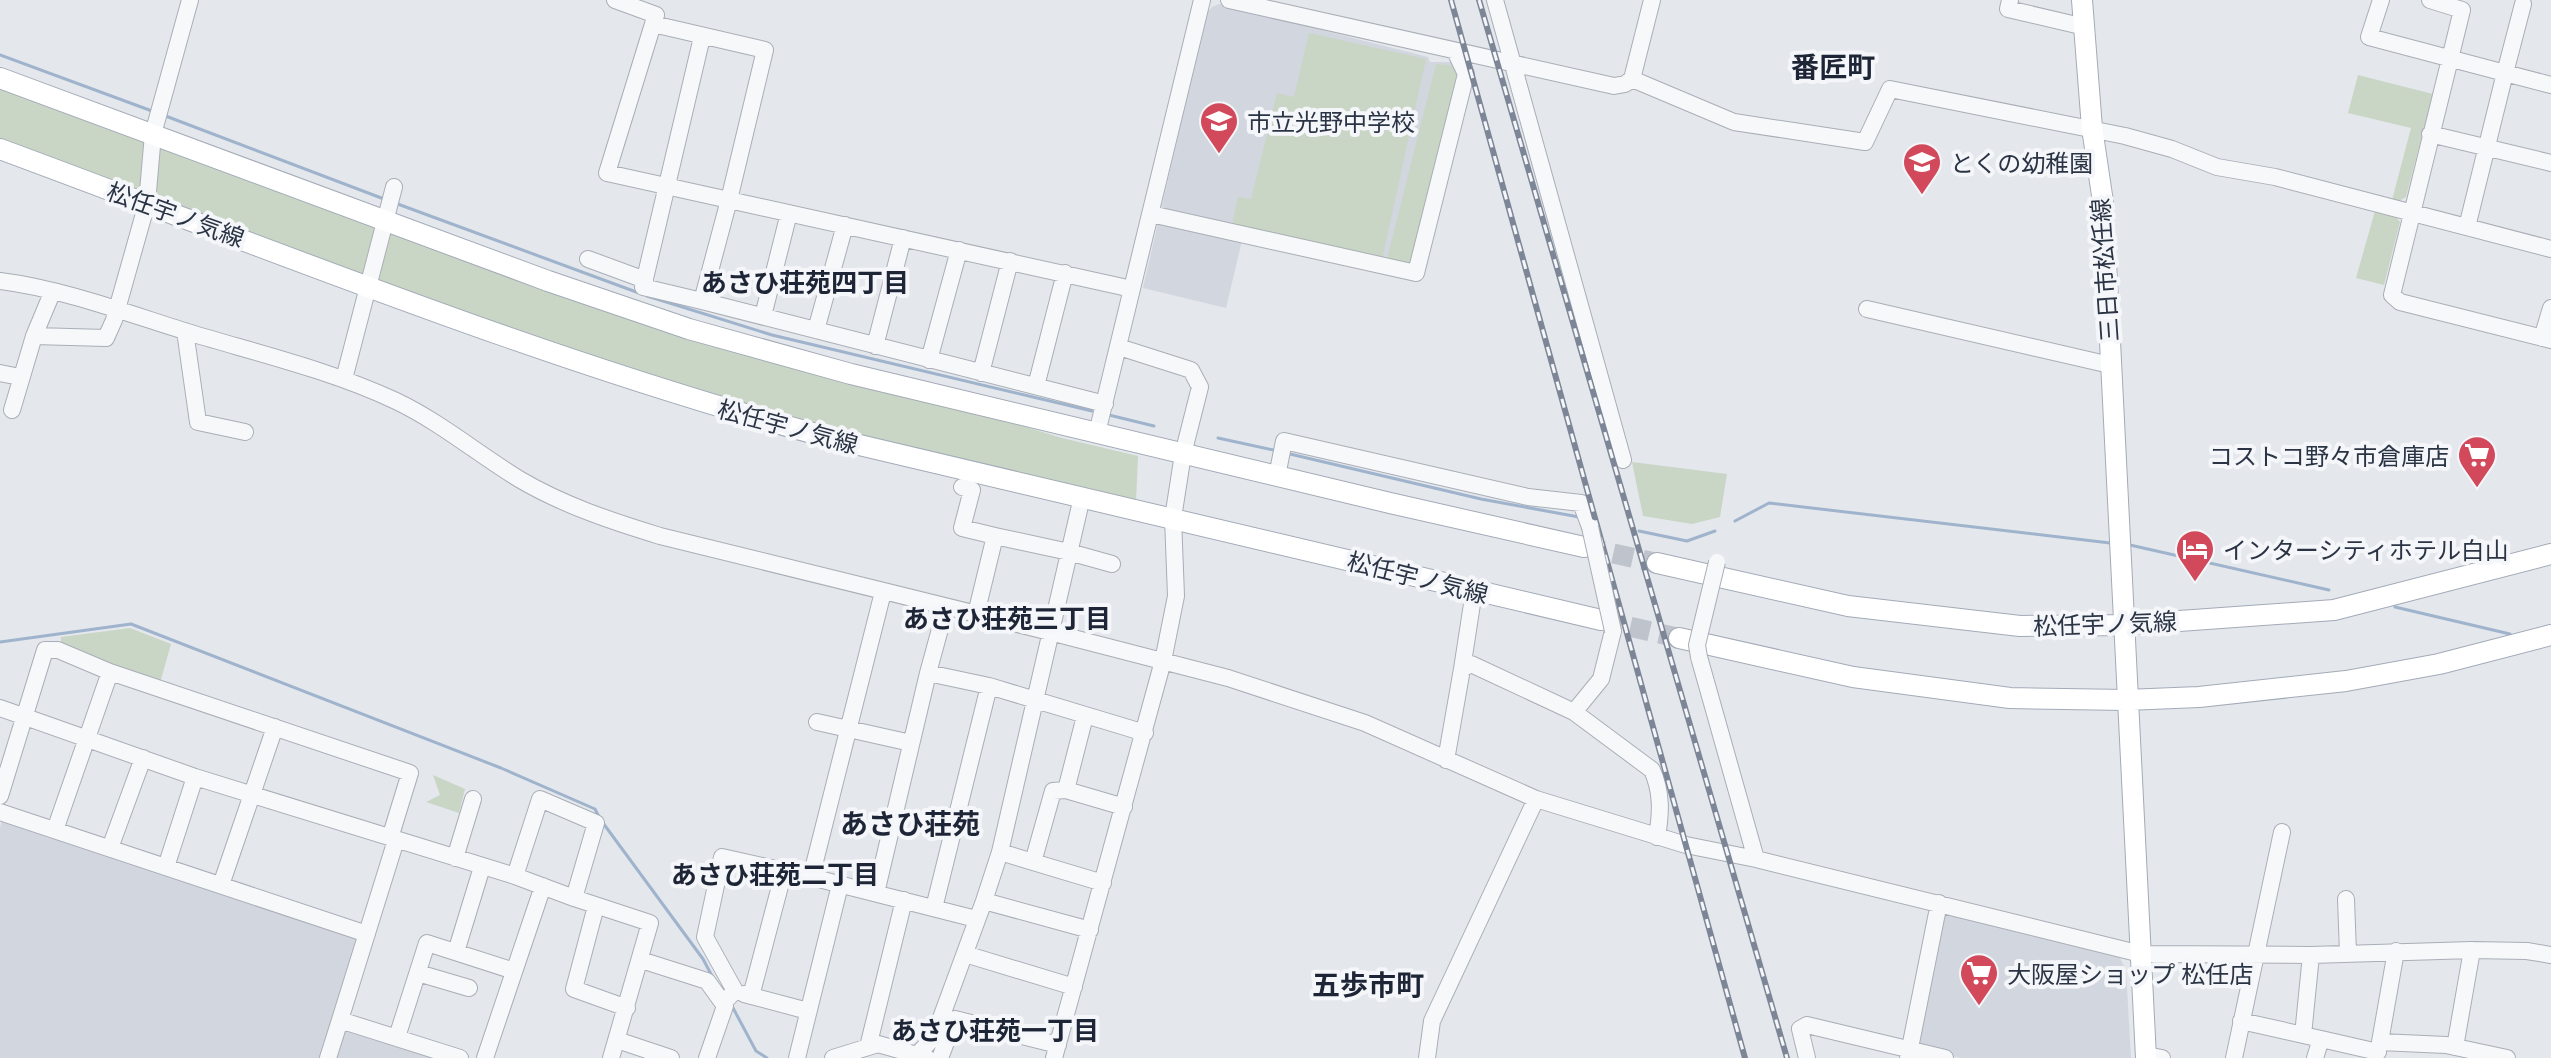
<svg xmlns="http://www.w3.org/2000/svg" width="2551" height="1058" viewBox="0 0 2551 1058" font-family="Lato,'Noto Sans JP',sans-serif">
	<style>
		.built { fill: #d2d6de }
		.green { fill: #c9d6c5 }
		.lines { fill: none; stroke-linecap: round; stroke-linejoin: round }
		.stream { stroke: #9fb4cc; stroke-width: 3 }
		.major-tunnel { stroke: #bfc3cb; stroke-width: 20; stroke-dasharray: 20 10; stroke-linecap: butt }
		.minor-casing { stroke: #a9aeb7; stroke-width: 18 }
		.major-casing { stroke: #a3abb8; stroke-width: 22 }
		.minor { stroke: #f7f8fa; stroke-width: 16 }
		.major { stroke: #fff; stroke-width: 20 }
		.rail-casing { stroke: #7d8696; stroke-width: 6 }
		.rail { stroke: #f4f6f9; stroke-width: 3; stroke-dasharray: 9; stroke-linecap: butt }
		.minor-bridge-casing { stroke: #a9aeb7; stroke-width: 18; stroke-linecap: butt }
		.minor-bridge { stroke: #f7f8fa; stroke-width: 16 }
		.labels { text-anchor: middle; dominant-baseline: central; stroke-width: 8; stroke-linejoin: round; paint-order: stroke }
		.poi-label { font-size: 24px; fill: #2b3445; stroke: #f4f6f9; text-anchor: start }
		.street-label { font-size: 24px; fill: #2b3445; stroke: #f4f6f9 }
		.neighbourhood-label { font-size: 26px; font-weight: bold; fill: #1d2536; stroke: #f4f6f9 }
		.quarter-label { font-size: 28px; font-weight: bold; fill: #1d2536; stroke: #f4f6f9 }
	</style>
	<rect width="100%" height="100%" fill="#e4e7ec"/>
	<!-- built -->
	<path class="built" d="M1219 4 1428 57 1430 62H1457L1413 267 1244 232 1226 308 1143 288 1206 14 1212 7Z
		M2 820 359 937 320 1058H0V828Z
		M1949 912 2120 958 2126 970 2131 1058H1961L1914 1048 1944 917Z
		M344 1026 441 1058H334Z"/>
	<!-- green -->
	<path class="green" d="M1309 33 1426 59 1382 260 1232 226 1238 197 1251 199 1277 93 1294 97Z
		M1436 64 1458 66 1460 78 1416 264 1386 263Z
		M2358 75 2433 94 2406 197 2397 202 2392 200 2411 128 2348 113Z
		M0 87 145 142 140 194 0 141Z
		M159 146 377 225 365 275 155 197Z
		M2375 211 2396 217 2400 222 2384 285 2356 278Z
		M390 232 1062 438 1138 456 1136 502C1004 472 871 444 741 405 618 369 498 326 379 280Z
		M1632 462 1727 474 1720 517 1692 524 1643 516Z
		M130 628 171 644 160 683 106 665 61 645V637Z
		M433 775 465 789 459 813 426 802 440 795Z"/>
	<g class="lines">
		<!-- stream -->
		<path class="stream" d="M0 55 152 111
			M163 115 384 199
			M395 203 639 293
			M647 296 772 335 1092 411
			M1109 415 1154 426
			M1218 438 1278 451
			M1290 454 1481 499 1579 517
			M1735 521 1769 503 2110 543
			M1639 531 1687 541 1715 531
			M2130 545 2329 590
			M2395 607 2510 634
			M0 642 131 624 501 768 595 809 599 817
			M603 823 703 959 712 976
			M732 1006 756 1051 767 1058"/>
		<!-- major-tunnel -->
		<path class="major-tunnel" d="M1584 547 1657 563
			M1601 620 1679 638"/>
		<defs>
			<path id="minor" d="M615 0 656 15 653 24 765 50 729 200 1132 289
				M1229 0 1614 86 1625 84 1632 79 1652 0
				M1495 0 1623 460
				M2010 0 2008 9 2085 27
				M2381 0 2369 37 2505 73 2523 4
				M2430 0 2462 10 2392 295 2400 302 2551 340
				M653 24 607 173 729 200 702 301 1105 404
				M1632 79 1734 122 1865 142 1890 89 2125 136 2172 149 2217 167 2275 177 2551 249
				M2430 134 2551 163
				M1151 214 1416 273 1466 74 1455 51
				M2467 227 2505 73 2551 85
				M588 259 645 280
				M0 281C64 289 132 315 194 334 261 354 332 371 396 401 440 422 478 454 519 479 563 505 611 521 660 536L1050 632 1228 678 1365 723 1536 799 1686 845 1756 859 2141 954 2311 955 2472 950 2527 951 2551 955
				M702 301 643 287 702 37
				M1867 309 2110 365
				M763 316 789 213
				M816 330 845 225
				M185 331 198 422 245 432
				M34 336 106 338 114 320 147 203 153 134 190 0
				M2542 338 2551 308
				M875 346 903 238
				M929 360 959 250
				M0 373 20 377
				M981 373 1010 261
				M344 379 394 187
				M1036 386 1065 273
				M12 410 34 336 52 293
				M1097 433 1202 0
				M1277 476 1284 441 1528 497 1581 503 1590 527
				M962 487 972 490 962 528 995 536
				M883 592 811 877 976 919
				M976 614 995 536 1069 552 1112 564
				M1699 657 1756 859
				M1462 669 1474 591
				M928 673 946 607
				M0 708 195 777 515 876 540 799 596 823 574 898 650 923 611 1058
				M1574 712 1601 679 1613 631
				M817 722 911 743
				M1446 760 1462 669 1471 664 1574 712 1652 770C1662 792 1661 813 1657 837
				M1066 790 1085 716
				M0 796 45 650H58L110 672 410 773 390 838
				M0 812 367 934
				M55 830 110 672
				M396 840 340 1020 460 1058
				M110 848 143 758
				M1000 852 1103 883
				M455 858 473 799
				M1033 862 1053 791 1066 790 1124 807
				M166 867 195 777
				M515 876 574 898
				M221 885 275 727
				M876 893 928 673 989 686 1145 733
				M2346 899 2348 953
				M984 901 1090 930
				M596 906 574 989 627 1008
				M934 908 989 686
				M2396 951 2380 1042 2446 1045 2507 1058
				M456 952 482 867
				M965 954 1074 987
				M641 960 707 981 725 1006 707 1058
				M418 973 469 988
				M744 994 808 1011
				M751 996 784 871
				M723 1003 735 991 705 937 722 857 811 877
				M2241 1021 2321 1039
				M2303 1035 2311 955
				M397 1037 427 943 514 971
				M617 1040 671 1058
				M868 1047 904 900
				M2455 1047 2472 950
				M917 1055 934 1037 984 901 1000 852 1082 497
				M2146 1055 2162 1058
				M328 1058 340 1020
				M485 1058 543 886
				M797 1058 840 885
				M833 1058 878 1044 927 1058
				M940 1058 955 1019 1058 1045
				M1054 1058 1163 661 1176 596 1173 518 1183 454 1200 387 1191 370 1119 347
				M1427 1058 1432 1021 1536 799
				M1807 1058 1800 1029 1807 1025 1945 1058
				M1908 1058 1939 903
				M2234 1058 2282 832
				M2315 1058 2321 1039 2378 1052"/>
			<path id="major" d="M2082 0 2092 128 2103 202 2146 1058
				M0 78 548 281 689 329 851 374 1390 503 1584 547
				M0 149C276 251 549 363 834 439L1601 620
				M1657 563 1848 606 2020 626 2123 625 2334 610 2551 554
				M1679 638 1853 677 2010 698 2126 700 2199 697 2346 681 2439 664 2551 635"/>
		</defs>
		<!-- minor casing -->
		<use href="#minor" class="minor-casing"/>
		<!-- major casing -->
		<use href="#major" class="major-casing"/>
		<!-- minor -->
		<use href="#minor" class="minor"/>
		<!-- major -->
		<use href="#major" class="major"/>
		<defs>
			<path id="rail" d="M1451 0 1745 1058
				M1479 0 1787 1058"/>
		</defs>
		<!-- rail casing -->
		<use href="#rail" class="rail-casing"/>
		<!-- rail -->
		<use href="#rail" class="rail"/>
		<defs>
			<path id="minor-bridge" d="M1590 527 1613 631
				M1699 657 1697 645 1717 562"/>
		</defs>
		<!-- minor-bridge casing -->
		<use href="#minor-bridge" class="minor-bridge-casing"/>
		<!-- minor-bridge -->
		<use href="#minor-bridge" class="minor-bridge"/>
	</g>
	<!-- icons -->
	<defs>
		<symbol id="school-pin" viewBox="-11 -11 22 30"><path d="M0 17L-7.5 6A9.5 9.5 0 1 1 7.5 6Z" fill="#d1495b" stroke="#f4f6f9"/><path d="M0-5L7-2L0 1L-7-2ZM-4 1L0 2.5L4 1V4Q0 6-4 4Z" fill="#fff"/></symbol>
		<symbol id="supermarket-pin" viewBox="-11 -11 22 30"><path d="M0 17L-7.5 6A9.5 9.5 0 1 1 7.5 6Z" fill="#d1495b" stroke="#f4f6f9"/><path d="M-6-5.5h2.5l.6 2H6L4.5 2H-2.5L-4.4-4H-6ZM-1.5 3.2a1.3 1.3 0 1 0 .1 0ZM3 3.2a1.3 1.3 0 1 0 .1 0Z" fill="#fff"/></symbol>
		<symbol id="hotel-pin" viewBox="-11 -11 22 30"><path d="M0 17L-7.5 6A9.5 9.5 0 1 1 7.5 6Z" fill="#d1495b" stroke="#f4f6f9"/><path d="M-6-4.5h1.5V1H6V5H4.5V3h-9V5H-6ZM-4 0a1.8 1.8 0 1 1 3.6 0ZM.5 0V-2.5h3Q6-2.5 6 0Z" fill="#fff"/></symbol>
	</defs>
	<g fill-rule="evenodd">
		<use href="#school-pin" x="1197" y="99" width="44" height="60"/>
		<use href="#school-pin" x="1900" y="140" width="44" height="60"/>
		<use href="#supermarket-pin" x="2455" y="433" width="44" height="60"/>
		<use href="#hotel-pin" x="2173" y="527" width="44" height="60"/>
		<use href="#supermarket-pin" x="1957" y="951" width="44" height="60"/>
	</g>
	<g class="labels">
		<!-- poi labels -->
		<g class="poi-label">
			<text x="1247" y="121">市立光野中学校</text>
			<text x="1950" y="162">とくの幼稚園</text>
			<text x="2449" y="455" text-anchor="end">コストコ野々市倉庫店</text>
			<text x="2223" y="549">インターシティホテル白山</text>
			<text x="2007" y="973">大阪屋ショップ 松任店</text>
		</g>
		<!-- street labels -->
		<g class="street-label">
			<text transform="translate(176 214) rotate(20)">松任宇ノ気線</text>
			<text transform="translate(2104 270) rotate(-94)">三日市松任線</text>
			<text transform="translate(788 426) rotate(15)">松任宇ノ気線</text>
			<text transform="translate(1418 577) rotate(14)">松任宇ノ気線</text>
			<text transform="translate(2105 623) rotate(-2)">松任宇ノ気線</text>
		</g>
		<!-- neighbourhood labels -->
		<g class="neighbourhood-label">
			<text x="805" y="282">あさひ荘苑四丁目</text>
			<text x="1007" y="618">あさひ荘苑三丁目</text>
			<text x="775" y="874">あさひ荘苑二丁目</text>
			<text x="995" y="1030">あさひ荘苑一丁目</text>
		</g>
		<!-- quarter labels -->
		<g class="quarter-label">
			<text x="1833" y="66">番匠町</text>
			<text x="910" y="823">あさひ荘苑</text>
			<text x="1368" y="984">五歩市町</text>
		</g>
	</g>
</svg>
